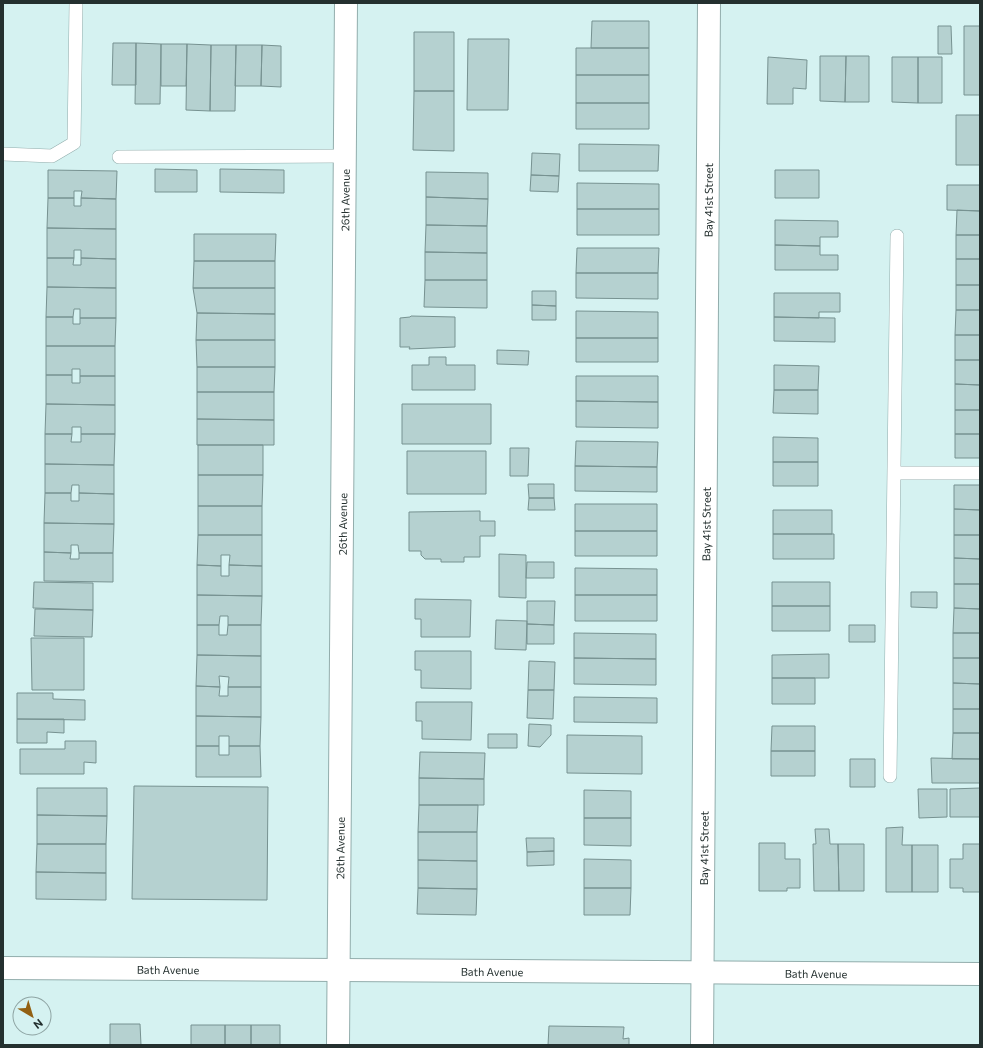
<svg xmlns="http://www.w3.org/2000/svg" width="983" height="1048" viewBox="0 0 983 1048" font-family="Commissioner,sans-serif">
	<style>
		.building { fill: #b5d1d0; stroke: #779291 }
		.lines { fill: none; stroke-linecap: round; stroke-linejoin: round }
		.service-casing { stroke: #92adac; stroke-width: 14 }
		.minor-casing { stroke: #92adac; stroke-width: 24 }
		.tertiary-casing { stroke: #92adac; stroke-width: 24 }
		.service { stroke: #fff; stroke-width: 13 }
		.minor { stroke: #fff; stroke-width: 22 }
		.tertiary { stroke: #fff; stroke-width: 22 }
		.labels { text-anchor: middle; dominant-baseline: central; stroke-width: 3; stroke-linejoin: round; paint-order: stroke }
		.street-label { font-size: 11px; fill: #24302f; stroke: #d5f2f1 }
	</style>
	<rect width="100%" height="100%" fill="#d5f2f1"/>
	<!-- building -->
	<path class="building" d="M592 21H649V48H591Z
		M938 26H951L952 54H938Z
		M964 26H980V95H964Z
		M414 32H454V91H414Z
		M468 39H509L508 110H467Z
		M113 43H136V85H112Z
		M136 43 161 44 160 104H135Z
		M161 44H187L186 86H161Z
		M187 44 211 45 210 111 186 110Z
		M211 45H236L235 111H210Z
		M236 45H262L261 86H235Z
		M262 45 281 46V87L261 86Z
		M576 48H649V75H576Z
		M820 56H846L845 102 820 101Z
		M846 56H869V102H845Z
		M768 57 807 60 806 89 793 88V104H767Z
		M892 57H918V103L892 102Z
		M918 57H942V103H918Z
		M576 75H649V103H576Z
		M414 91H454V151L413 150Z
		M576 103H649V129H576Z
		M956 115H980V168V165H956Z
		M579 144 659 145 658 171H579Z
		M532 153 560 154 559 176 531 175Z
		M155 169 197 170V192H155Z
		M220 169 284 170V193L220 192Z
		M48 170 117 171 116 199 81 198 82 191H74V198H48Z
		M775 170H819V198H775Z
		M426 172 488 173V199L426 197Z
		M531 175 559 176 558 192 530 191Z
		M577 183 659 184V209H577Z
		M947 185H980V211L947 210Z
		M426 197 488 199 487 226 426 225Z
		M48 198H74V206H81V198L116 199V229L47 228Z
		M577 209H659V235H577Z
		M957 210 980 211V235H956Z
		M775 220 838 221V237H820V246L775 245Z
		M426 225 487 226V253L425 252Z
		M47 228 116 229V259L81 258V250H74V258H47Z
		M194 234H276L275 261H194Z
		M956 235H980V259H956Z
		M775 245 820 246V255H838V270H775Z
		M577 248H659L658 273H576Z
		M425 252 487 253V280H425Z
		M47 258H74L73 265H81V258L116 259V288L47 287Z
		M956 259H980V285H956Z
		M194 261H275V288H193Z
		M576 273H658V299L576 298Z
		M425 280H487V308L424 307Z
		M956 285H980V310H956Z
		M47 287 116 288V318H80V309H74L73 317H46Z
		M193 288H275V314L197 313Z
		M532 291H556V306L532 305Z
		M774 293H840V312H819V318L774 317Z
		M532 305 556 306V320H532Z
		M956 310H980V335H955Z
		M576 311 658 312V338H576Z
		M197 313 275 314V340H196Z
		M411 316 455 317V347L409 349 410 347H400V318L410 317Z
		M46 317H73V324H80V318H116L115 346H46Z
		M774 317 835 318V342L774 341Z
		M955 335H980V360H955Z
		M576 338H658V362H576Z
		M196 340H275V367H197Z
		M46 346H115V376H80V369H72V375H46Z
		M497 350 529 351 528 365 497 364Z
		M429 357H446V365H475V390H412V365H429Z
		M955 360H980V385L955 384Z
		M774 365 819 366 818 390H774Z
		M197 367H275L274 392H197Z
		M46 375H72V383H80V376H115V405L46 404Z
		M576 376H658V402L576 401Z
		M955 384 980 385V410H955Z
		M774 390H818V414L773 413Z
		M197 392H274V420L197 419Z
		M576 401 658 402V428L576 427Z
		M46 404 115 405V434H81V427H72V434H45Z
		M402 404H491V444H402Z
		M955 410H980V434H955Z
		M197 419 274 420V445H197Z
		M45 434H72L71 442H81V434H115L114 465 45 464Z
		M955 434H980V458H955Z
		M773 437 818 438V462H773Z
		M576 441 658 442 657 467 575 466Z
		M198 445H263V475H198Z
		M510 448H529L528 476H510Z
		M407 451H486V494H407Z
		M773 462H818V486H773Z
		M45 464 114 465V494L79 493V485H72L71 493H45Z
		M575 466 657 467V492L575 491Z
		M198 475H263L262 506H198Z
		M528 484H554V498H529Z
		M954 485H980V510L954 509Z
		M45 493H71V501H79V493L114 494V524L44 523Z
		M529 498H554L555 510H528Z
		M575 504H657V531H575Z
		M198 506H262V535H198Z
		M954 509 980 510V535H954Z
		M773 510H832V534H773Z
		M480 511V521H495V536H480V557H464V562H441V559H425L421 555V551H409V512Z
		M44 523 114 524 113 553H79L78 545H71V553L44 552Z
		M575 531H657V556H575Z
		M773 534H834V559H773Z
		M198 535H262V566L229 565 230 555H221V566L197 565Z
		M954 535H980V559L954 558Z
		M44 552 71 553 70 559H79V553H113V582L44 581Z
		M499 554 526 555V598L499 597Z
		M954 558 980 559V584H954Z
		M527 562H554V578H526Z
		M197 565 221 566V576H229V565L262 566V596L197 595Z
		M575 568 657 569V595H575Z
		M34 582 93 583V610L33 608Z
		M772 582H830V606H772Z
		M954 584H980V609L954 608Z
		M911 592H937V608L911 607Z
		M197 595 262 596 261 625H228V616H220L219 625H197Z
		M575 595H657V621H575Z
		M415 599 471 600 470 637H421V619H415Z
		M527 601H555L554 625 527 624Z
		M772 606H830V631H772Z
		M954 608 980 609V633H953Z
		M35 609 93 610 92 637 34 636Z
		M496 620 527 621 526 650 495 649Z
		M527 624 554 625V644H527Z
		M197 625H219V635H227L228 625H261V656L197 655Z
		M849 625H875V642H849Z
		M574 633 656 634V659L574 658Z
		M953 633H980V658H953Z
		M31 638H84V690H32Z
		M415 651H471V689L421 688V670H415Z
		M829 654V678H772V655Z
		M197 655 261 656V687H228L229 677 219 676 220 687 196 686Z
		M574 658 656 659V685L574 684Z
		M953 658H980V684L953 683Z
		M529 661 555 662 554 690H528Z
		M772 678H815V704H772Z
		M953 683 980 684V709H953Z
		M196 686 220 687 219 696H228V687H261V717L196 716Z
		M528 690H554L553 719 527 718Z
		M17 693H53V699L85 700V720L17 719Z
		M574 697 657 698V723L574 722Z
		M416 702H472L471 740 422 739V721H416Z
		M953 709H980V733H953Z
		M196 716 261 717 260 746H229V736H219V746H196Z
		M17 719H64V733L47 732V743H17Z
		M529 724 551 725V735L540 747 528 746Z
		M772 726H815V751H771Z
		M953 733H980V759H952Z
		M488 734H517V748H488Z
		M567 735 642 736V774L567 773Z
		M65 741H96V763L84 762V774H20V749H65Z
		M196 746H219V755H229V746H260L261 777H196Z
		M771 751H815V776H771Z
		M420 752 485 753 484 779 419 778Z
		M931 758 980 759V783H932Z
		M850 759H875V787H850Z
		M419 778 484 779V805H419Z
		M134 786 268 787 267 900 132 899Z
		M37 788H107V816L37 815Z
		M980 788V817H950V789Z
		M918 789H947V817L919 818Z
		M584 790 631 791V818H584Z
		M419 805H478L477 832H418Z
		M37 815 107 816 106 844H37Z
		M584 818H631V846L584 845Z
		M903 827 902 845H912V892H886V828Z
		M815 829H829L830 844H838L839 891H814L813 844H816Z
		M418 832H477V861L418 860Z
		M526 838H554V851L527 852Z
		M759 843H785V859H800V888H787V891H759Z
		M37 844H106V873L36 872Z
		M838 844H864V891H839Z
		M963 844H980V892H963V888H950V859H963Z
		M912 845H938V892H912Z
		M554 851V865L527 866V852Z
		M584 859 631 860V888H584Z
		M418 860 477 861V889L418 888Z
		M36 872 106 873V900L36 899Z
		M418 888 477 889 476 915 417 914Z
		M584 888H631L630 915H584Z
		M110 1024H140L141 1045H110Z
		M191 1025H225V1045H191Z
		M225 1025H251V1045H225Z
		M251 1025H280V1045H251Z
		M549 1026 624 1027 623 1039 629 1038V1045H548Z"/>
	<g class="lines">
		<defs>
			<path id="service" d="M3 154 52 156 74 143 76 3
				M119 157 345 156
				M894 473H980
				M890 776 897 236"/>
			<g id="minor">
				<path id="s1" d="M338 1045 346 3"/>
				<path id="s2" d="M702 1045 709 3"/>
			</g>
			<g id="tertiary">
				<path id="s3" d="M3 968 980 974"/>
			</g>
		</defs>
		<!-- service casing -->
		<use href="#service" class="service-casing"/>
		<!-- minor casing -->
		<use href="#minor" class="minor-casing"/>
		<!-- tertiary casing -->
		<use href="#tertiary" class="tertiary-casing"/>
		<!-- service -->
		<use href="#service" class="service"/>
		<!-- minor -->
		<use href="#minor" class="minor"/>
		<!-- tertiary -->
		<use href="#tertiary" class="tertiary"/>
	</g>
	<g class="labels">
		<!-- street labels -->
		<g class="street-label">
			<text stroke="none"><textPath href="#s1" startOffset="845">26th Avenue</textPath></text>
			<text stroke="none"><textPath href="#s2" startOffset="845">Bay 41st Street</textPath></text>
			<text stroke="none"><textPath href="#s1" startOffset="521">26th Avenue</textPath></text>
			<text stroke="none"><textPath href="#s2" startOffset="521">Bay 41st Street</textPath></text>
			<text stroke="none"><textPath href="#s1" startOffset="197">26th Avenue</textPath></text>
			<text stroke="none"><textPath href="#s2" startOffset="197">Bay 41st Street</textPath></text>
			<text stroke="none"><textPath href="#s3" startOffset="165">Bath Avenue</textPath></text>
			<text stroke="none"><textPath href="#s3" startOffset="489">Bath Avenue</textPath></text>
			<text stroke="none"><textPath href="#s3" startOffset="813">Bath Avenue</textPath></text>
		</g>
	</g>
	<!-- border -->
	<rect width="983" height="1048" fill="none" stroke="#24302f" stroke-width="8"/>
	<!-- north arrow -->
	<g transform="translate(32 1016) rotate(142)"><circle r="19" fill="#d5f2f1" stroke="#8ea4a3"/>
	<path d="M0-3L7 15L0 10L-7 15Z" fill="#936113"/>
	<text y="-6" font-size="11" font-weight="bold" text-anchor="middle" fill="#24302f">N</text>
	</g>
</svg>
